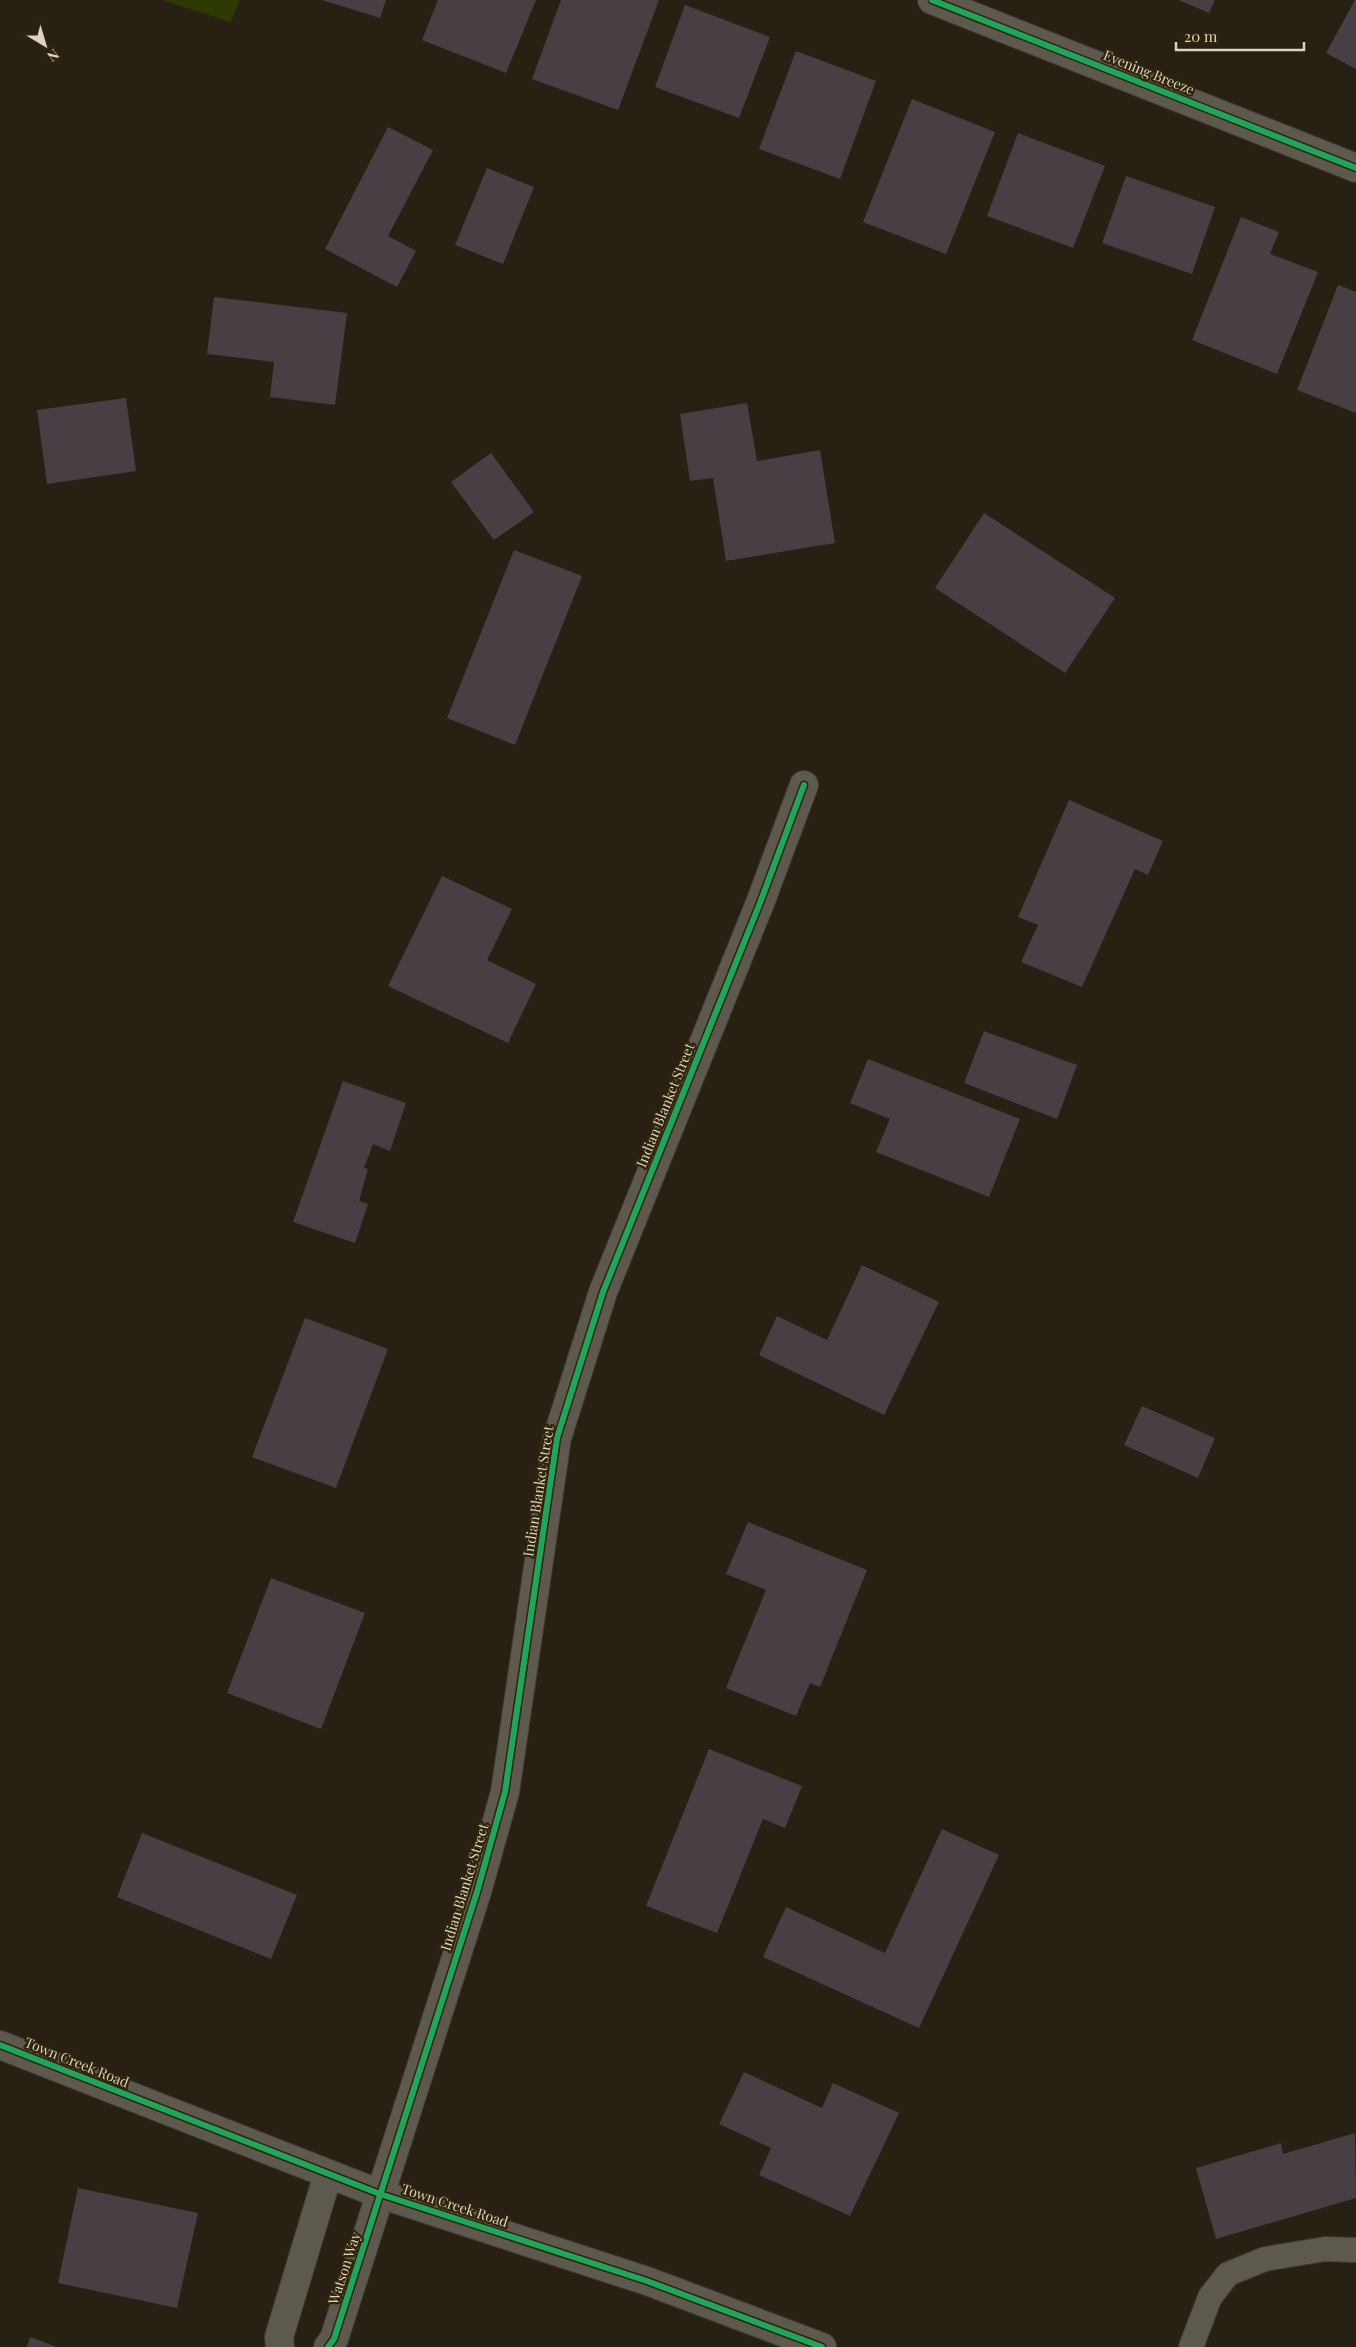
<svg xmlns="http://www.w3.org/2000/svg" width="1356" height="2347" viewBox="0 0 1356 2347" font-family="'Playfair Display',serif">
	<style>
		.green { fill: #2e3a03 }
		.building { fill: #483e44 }
		.lines { fill: none; stroke-linecap: round; stroke-linejoin: round }
		.lane-casing { stroke: #413b32; stroke-width: 26 }
		.street-casing { stroke: #413b32; stroke-width: 30 }
		.lane { stroke: #5e594f; stroke-width: 24 }
		.street { stroke: #5e594f; stroke-width: 28 }
		.cycleway-casing { stroke: #30240b; stroke-width: 9 }
		.cycleway { stroke: #20a55d; stroke-width: 6 }
		.labels { text-anchor: middle; dominant-baseline: central; stroke-width: 4.5; stroke-linejoin: round; paint-order: stroke }
		.street-label { font-size: 14px; fill: #dbd4c5; stroke: #30240b }
	</style>
	<rect width="100%" height="100%" fill="#282113"/>
	<!-- green -->
	<path class="green" d="M162 0H240L231 22Z"/>
	<!-- building -->
	<path class="building" d="M322 0H386L380 18Z
		M438 0H536L506 73 422 40Z
		M561 0H659L618 110 532 79Z
		M1179 0H1215L1209 13Z
		M1355 0H1356V69L1326 53Z
		M685 5 770 37 739 118 655 87Z
		M796 51 876 81 840 179 759 149Z
		M912 99 995 132 946 254 863 222Z
		M388 127 433 150 388 236 416 251 397 287 325 249Z
		M1018 133 1105 166 1073 248 987 216Z
		M487 168 534 187 503 264 455 245Z
		M1126 176 1215 207 1192 274 1102 243Z
		M1241 217 1279 232 1270 254 1318 272 1277 374 1192 340Z
		M1338 285 1356 292V413L1297 390Z
		M214 297 347 313 335 405 270 397 274 362 207 354Z
		M126 398 136 471 47 484 37 410Z
		M747 403 757 461 820 450 835 543 726 561 713 478 690 481 680 414Z
		M491 453 534 512 494 540 451 482Z
		M984 513 1115 598 1065 673 935 588Z
		M514 550 582 576 515 745 447 718Z
		M1069 800 1163 841 1148 875 1135 869 1082 987 1021 962 1038 925 1018 917Z
		M442 876 512 909 487 960 536 984 508 1043 388 986Z
		M984 1031 1077 1065 1057 1119 964 1083Z
		M868 1059 1020 1119 989 1197 876 1152 890 1119 850 1103Z
		M343 1081 406 1103 390 1151 373 1144 364 1168 368 1169 359 1201 368 1204 355 1243 293 1222Z
		M862 1265 939 1302 884 1415 759 1355 777 1316 827 1340Z
		M305 1318 388 1349 336 1488 252 1457Z
		M1142 1406 1215 1438 1198 1478 1124 1445Z
		M748 1522 867 1570 820 1687 810 1683 796 1716 726 1688 766 1590 726 1574Z
		M271 1578 365 1613 321 1729 227 1693Z
		M709 1749 802 1786 785 1828 763 1819 717 1933 646 1906Z
		M942 1829 999 1855 919 2028 763 1957 786 1907 885 1953Z
		M142 1833 297 1895 271 1959 117 1897Z
		M744 2072 822 2108 833 2083 899 2113 850 2216 759 2175 771 2148 719 2124Z
		M1355 2133 1356 2198 1216 2239 1196 2168 1281 2143 1283 2154Z
		M78 2188 198 2213 177 2308 58 2283Z
		M30 2337 57 2347H27Z"/>
	<g class="lines">
		<defs>
			<path id="lane" d="M1191 2347 1210 2297 1228 2274 1265 2259 1325 2249 1356 2250"/>
			<path id="street" d="M932 0 1356 168
				M0 2045 380 2194 647 2281 822 2347
				M280 2347 279 2337 328 2174
				M328 2347 334 2339 477 1892 505 1792 557 1438 603 1292 760 903 804 785"/>
		</defs>
		<!-- lane casing -->
		<use href="#lane" class="lane-casing"/>
		<!-- street casing -->
		<use href="#street" class="street-casing"/>
		<!-- lane -->
		<use href="#lane" class="lane"/>
		<!-- street -->
		<use href="#street" class="street"/>
		<defs>
			<path id="cycleway" d="M932 0 1356 168
				M0 2045 380 2194 647 2281 822 2347
				M328 2347 334 2339 477 1892 505 1792 557 1438 603 1292 760 903 804 785"/>
		</defs>
		<!-- cycleway casing -->
		<use href="#cycleway" class="cycleway-casing"/>
		<!-- cycleway -->
		<use href="#cycleway" class="cycleway"/>
	</g>
	<g class="labels">
		<!-- street labels -->
		<g class="street-label">
			<text transform="translate(1149 72) rotate(22)">Evening Breeze</text>
			<text transform="translate(665 1105) rotate(-68)">Indian Blanket Street</text>
			<text transform="translate(538 1491) rotate(-81)">Indian Blanket Street</text>
			<text transform="translate(464 1887) rotate(-73)">Indian Blanket Street</text>
			<text transform="translate(77 2062) rotate(22)">Town Creek Road</text>
			<text transform="translate(455 2205) rotate(18)">Town Creek Road</text>
			<text transform="translate(344 2268) rotate(-72)">Watson Way</text>
		</g>
	</g>
	<!-- north arrow -->
	<g transform="translate(45 45) rotate(142)" stroke="#30240b" stroke-width="4" paint-order="stroke">
	<path d="M0-4L9 19L0 12L-9 19Z" fill="#dbd4c5"/>
	<text y="-8" font-size="14" font-weight="bold" text-anchor="middle" fill="#dbd4c5">N</text>
	</g>
	<!-- scale -->
	<path d="M1176 42v8h128v-8" fill="none" stroke="#dbd4c5" stroke-width="2.5"/>
	<text x="1184" y="42" font-size="15" fill="#dbd4c5" stroke="#30240b" stroke-width="4" paint-order="stroke">20 m</text>
</svg>
